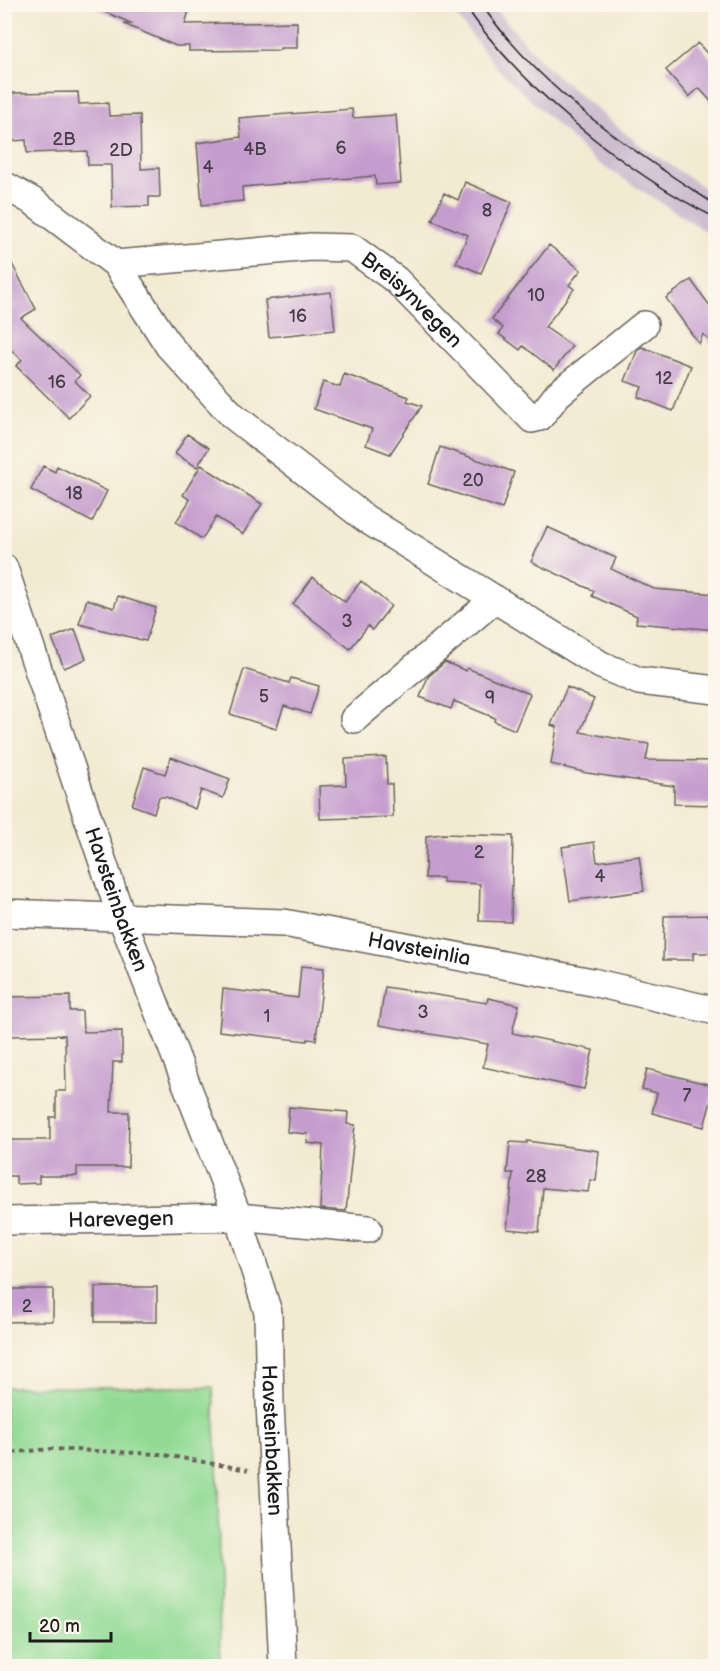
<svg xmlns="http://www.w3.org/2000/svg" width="720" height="1671" viewBox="0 0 720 1671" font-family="'Balsamiq Sans',sans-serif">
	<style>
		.industrial { fill: #cebed0 }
		.green { fill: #92da94; stroke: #577b58; stroke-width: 1.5 }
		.building { fill: #c59cce }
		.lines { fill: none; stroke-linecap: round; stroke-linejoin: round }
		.minor-casing { stroke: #67645c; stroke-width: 30 }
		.path { stroke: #67645c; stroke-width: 4; stroke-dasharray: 4.5 4.5; stroke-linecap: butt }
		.minor { stroke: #fff; stroke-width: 27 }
		.tram { stroke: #1c1c1c; stroke-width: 1.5 }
		.labels { text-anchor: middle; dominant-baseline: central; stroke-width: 6; stroke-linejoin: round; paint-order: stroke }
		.number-label { font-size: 18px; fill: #463c48 }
		.street-label { font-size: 21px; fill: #1c1c1c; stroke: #fbf7ec }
	</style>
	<rect width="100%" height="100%" fill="#fbf7ec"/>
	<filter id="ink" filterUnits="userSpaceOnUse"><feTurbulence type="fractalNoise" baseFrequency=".0167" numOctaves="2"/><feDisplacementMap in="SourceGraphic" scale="12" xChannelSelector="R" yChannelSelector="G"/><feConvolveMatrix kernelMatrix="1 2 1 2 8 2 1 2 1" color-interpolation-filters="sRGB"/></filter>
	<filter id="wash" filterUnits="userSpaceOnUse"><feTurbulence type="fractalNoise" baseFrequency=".008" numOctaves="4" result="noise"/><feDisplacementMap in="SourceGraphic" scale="24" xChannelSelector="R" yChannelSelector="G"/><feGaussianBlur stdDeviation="1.35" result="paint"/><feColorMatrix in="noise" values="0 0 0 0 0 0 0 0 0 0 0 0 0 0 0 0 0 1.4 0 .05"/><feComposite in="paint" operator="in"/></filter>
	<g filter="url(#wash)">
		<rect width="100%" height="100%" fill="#f3ead2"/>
		<!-- industrial -->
		<path class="industrial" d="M448 5H492L544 65 637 143 715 195V237L595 161 498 69Z"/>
		<!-- green -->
		<path class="green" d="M4 1387H213L218 1485 220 1666H5Z"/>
		<g id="blocks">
			<!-- building -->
			<path class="building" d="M87 4H191L185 24 297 22V48H280V50L189 51V46H176L124 24H133Z
				M698 43 716 64V107L699 88 689 97 666 70Z
				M78 92 79 104 108 103 109 116 140 115 141 169 159 168 160 197H149V206L112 207 111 165H88L87 151 27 153 26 140 13 141 12 93Z
				M352 109 353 118 396 115 401 183 376 185 375 176 242 187 243 201 202 205 197 143 241 137 239 118Z
				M465 182 512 202 481 273 456 263 468 235 432 220 444 193 458 200Z
				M549 245 581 270 569 285 574 289 545 327 572 346 554 370 523 346 520 350 499 334 503 328 492 319Z
				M4 249 36 309 21 318 80 375 75 381 90 396 69 418 16 366 22 360 4 343Z
				M691 280 716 314V347L703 334 699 344 666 298Z
				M331 292 335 330 269 337 265 300Z
				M642 347 691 366 673 411 638 397 642 387 625 381 637 351Z
				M344 374 409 397 407 401 422 406 390 454 366 445 372 429 314 409 323 382 340 387Z
				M187 434 209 448 197 467 175 454Z
				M440 447 514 472 502 509 428 484Z
				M201 465 262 504 243 534 216 517 202 539 176 522 190 500 183 495Z
				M43 466 55 472 57 466 107 491 92 522 31 490Z
				M547 527 616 558 611 569 654 589 716 594V630L636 623 637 616 592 596 594 591 531 562Z
				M313 577 345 602 361 581 391 606 372 630 368 626 350 649 293 604Z
				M118 596 156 608 146 641 79 624 87 599 114 608Z
				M75 629 86 659 64 668 52 638Z
				M445 662 466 671 467 668 530 694 515 730 494 721 495 718 454 701 451 709 420 697 428 677Z
				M244 669 289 683 291 678 319 686 310 714 284 706 276 729 230 714Z
				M567 687 594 699 580 732 649 744 646 760 716 761V805L674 804V786L587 773 551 764 557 727 551 725Z
				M171 757 230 779 223 798 201 790 195 809 166 797H159L154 813 132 805 144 767 165 774Z
				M386 757 387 784H392L393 817 320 819 319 786 346 785 345 759Z
				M442 834 513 836 511 922 479 921 480 884 443 882V878H425L426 836Z
				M594 842 597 862 639 856 644 891 570 901 562 847Z
				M716 915V953H693V960H663L664 916Z
				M301 966 324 968 316 1040 308 1039 307 1041 219 1031 223 989 298 998Z
				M385 987 487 1003 488 998 519 1005 512 1033 593 1050 584 1089 483 1067 488 1044 379 1025Z
				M70 996V1011H82L83 1032 122 1031V1062H113L111 1112H129L128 1167H77V1176H39V1183L16 1184V1176H4V1140H50V1117H56V1091H66L65 1035 7 1036V997Z
				M647 1069 715 1086 704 1127 652 1113 657 1093 642 1089Z
				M289 1107 348 1112 347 1124 355 1125 346 1211 320 1209 323 1145 307 1143 308 1134 287 1132Z
				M527 1141 599 1151 596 1181 590 1180 588 1192 543 1188 539 1232 507 1229 513 1173H507L510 1142 527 1143Z
				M95 1287H157V1322H95Z
				M4 1289H53V1321L4 1322Z"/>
		</g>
	</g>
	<g filter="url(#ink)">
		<use href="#blocks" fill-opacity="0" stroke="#67645c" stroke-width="1.5"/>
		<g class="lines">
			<defs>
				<g id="minor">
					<path d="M4 185 34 202 116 264 169 346 232 415 366 519 601 665 639 681 716 690"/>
					<path id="s1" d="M116 264 311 247 352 248 396 280 532 419 540 417 558 394 644 325"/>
					<path id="s2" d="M4 568 121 916 238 1217 268 1312 270 1403 283 1666"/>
					<path d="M354 719 495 599"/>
					<path id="s3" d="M4 913 284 923 592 982 716 1011"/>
					<path id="s4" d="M4 1221 238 1217 368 1229"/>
				</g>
			</defs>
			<!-- minor casing -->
			<use href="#minor" class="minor-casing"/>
			<!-- path -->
			<path class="path" d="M4 1453 52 1449 159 1454 248 1470"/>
			<!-- minor -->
			<use href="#minor" class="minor"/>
			<!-- tram -->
			<path class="tram" d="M464 4C519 86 627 174 716 218
				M481 4C541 90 629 149 716 205"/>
		</g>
	</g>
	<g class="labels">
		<!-- number labels -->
		<g class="number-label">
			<text x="64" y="139">2B</text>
			<text x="341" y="148">6</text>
			<text x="255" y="149">4B</text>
			<text x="121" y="150">2D</text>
			<text x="208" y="167">4</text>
			<text x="487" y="210">8</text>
			<text x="536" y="295">10</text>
			<text x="298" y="316">16</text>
			<text x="664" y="378">12</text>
			<text x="57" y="382">16</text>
			<text x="473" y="480">20</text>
			<text x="74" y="493">18</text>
			<text x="347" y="621">3</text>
			<text x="264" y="696">5</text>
			<text x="490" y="698">9</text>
			<text x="479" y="852">2</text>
			<text x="600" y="876">4</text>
			<text x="423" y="1012">3</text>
			<text x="267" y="1016">1</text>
			<text x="687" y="1095">7</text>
			<text x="536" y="1176">28</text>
			<text x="27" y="1306">2</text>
		</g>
		<!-- street labels -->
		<g class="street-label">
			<text stroke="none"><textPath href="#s1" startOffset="316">Breisynvegen</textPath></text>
			<text stroke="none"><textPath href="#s2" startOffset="350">Havsteinbakken</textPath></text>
			<text stroke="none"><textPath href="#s3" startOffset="418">Havsteinlia</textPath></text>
			<text stroke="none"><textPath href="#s4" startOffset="117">Harevegen</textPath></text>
			<text stroke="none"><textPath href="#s2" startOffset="918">Havsteinbakken</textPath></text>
		</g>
	</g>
	<!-- margin -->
	<rect width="720" height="1671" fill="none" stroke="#fbf7ec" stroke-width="24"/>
	<!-- scale -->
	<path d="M30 1632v9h81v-9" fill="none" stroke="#1c1c1c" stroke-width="3"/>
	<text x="39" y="1632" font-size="18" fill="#1c1c1c" stroke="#fbf7ec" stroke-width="4.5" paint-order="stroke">20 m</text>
</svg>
